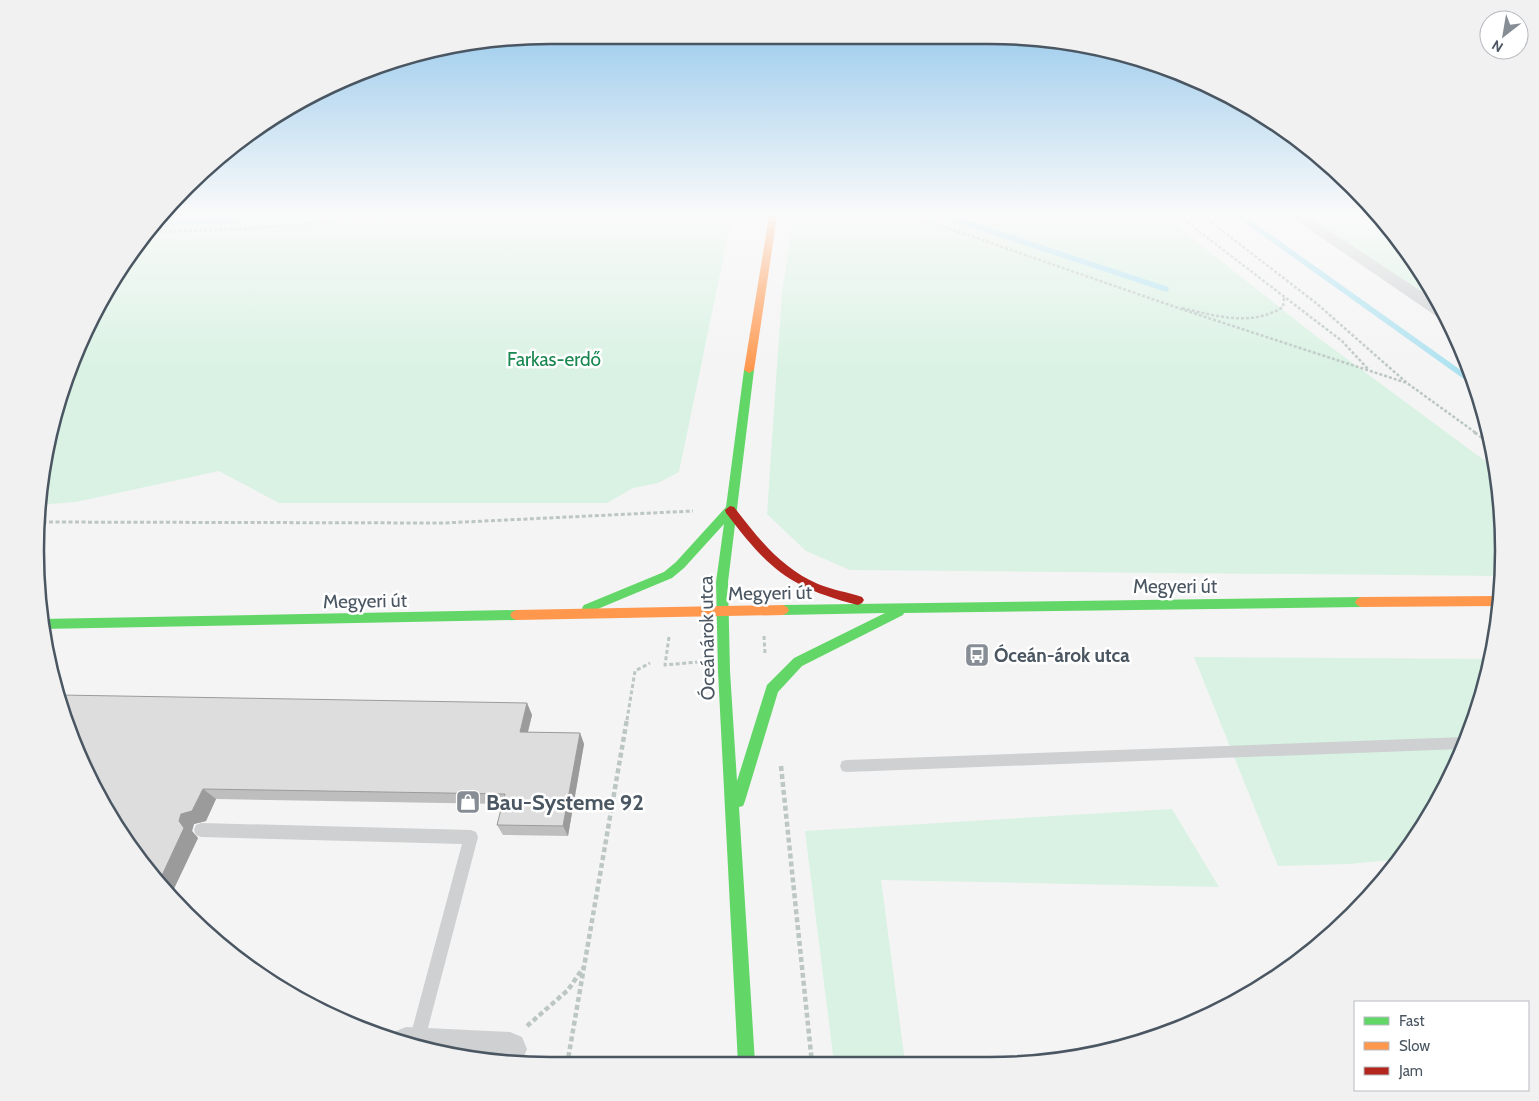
<svg xmlns="http://www.w3.org/2000/svg" width="1539" height="1101" viewBox="0 0 1539 1101" font-family="Cabin,sans-serif">
	<style>
		.green { fill: #d9f2e3 }
		.lines { fill: none; stroke-linecap: round; stroke-linejoin: round }
		.stream { stroke: #aee2f0; stroke-width: 5.5 }
		.path-far2 { stroke: #bcc7c4; stroke-width: 2.5; stroke-dasharray: 3 2; stroke-linecap: butt }
		.path-far1 { stroke: #bcc7c4; stroke-width: 3; stroke-dasharray: 4 2.5; stroke-linecap: butt }
		.path { stroke: #bcc7c4; stroke-width: 4.5; stroke-dasharray: 5 3; stroke-linecap: butt }
		.lane { fill: #ced0d2; fill-rule: evenodd }
		.street { fill: #ced0d2; fill-rule: evenodd }
		.fast { fill: #63d668; fill-rule: evenodd }
		.slow { fill: #ff974d; fill-rule: evenodd }
		.jam { fill: #b3261e; fill-rule: evenodd }
		.wall { fill: #bebebf }
		.shaded-wall { fill: #9b9b9b }
		.building { fill: #ddddde; stroke: #9b9b9b }
		.labels { text-anchor: middle; dominant-baseline: central; stroke-width: 5; stroke-linejoin: round; paint-order: stroke }
		.park-label { font-size: 19px; fill: #17864f; stroke: #fff }
		.street-label { font-size: 19px; fill: #4a5661; stroke: #fff }
		.poi-label { font-size: 19px; font-weight: bold; fill: #4a5661; stroke: #fff; text-anchor: start }
		.near-poi-label { font-size: 22px; font-weight: bold; fill: #4a5661; stroke: #fff; text-anchor: start }
		.rim { fill: none; stroke: #4a5661; stroke-width: 2.5 }
	</style>
	<rect width="100%" height="100%" fill="#f4f4f4"/>
	<!-- green -->
	<path class="green" d="M160 216H732L679 472 658 483 633 488 607 503H279L219 471 76 502 38 505 45 450 88 323Z
		M794 216H1164L1316 336 1496 469 1500 484 1503 576 850 570 806 551 767 514 782 293Z
		M1306 216H1380L1435 293 1441 305Z
		M1194 657 1491 659 1486 684 1451 779 1401 859 1349 864 1278 866Z
		M1172 809 1219 887 881 880 905 1062 834 1063 805 831Z"/>
	<g class="lines">
		<!-- stream -->
		<path class="stream" d="M945 216 1166 289
			M1240 216 1477 385
			M154 224 303 216"/>
		<!-- path-far2 -->
		<path class="path-far2" d="M900 216 933 223 1184 310 1407 383
			M1179 216 1342 341 1368 369
			M1203 216 1316 303 1407 383 1476 433
			M157 219 211 216
			M149 232 246 229 393 216
			M1182 308C1216 316 1251 327 1283 307L1284 298"/>
		<!-- path-far1 -->
		<path class="path-far1" d="M1474 432 1490 443
			M36 522 443 523 693 511
			M764 636 765 654
			M669 637 665 665 698 662
			M627 720 635 671 650 663"/>
		<!-- path -->
		<path class="path" d="M781 766 812 1063
			M527 1026 568 990 583 968
			M567 1065 627 719"/>
		<!-- lane -->
		<path class="lane" d="M1464 737 1466 738 1462 749 847 772 842 771 840 766 842 761 847 760Z
			M201 823 471 830 476 832 478 837 423 1047 419 1049 411 1046 409 1041 462 844 201 837 196 835 194 830 196 825Z"/>
		<!-- street -->
		<path class="street" d="M1290 216H1307L1439 303 1447 319 1439 318Z
			M406 1027 510 1032 522 1037 527 1049 522 1061 514 1064 417 1048 391 1039 394 1032Z"/>
		<!-- fast -->
		<path class="fast" d="M749 367 754 370 728 582 730 671 737 781 767 685 794 658 885 613 783 615 779 613 777 610 779 607 783 605 1361 597 1365 599 1367 602 1365 605 1361 607 904 613 903 615 802 666 778 692 745 801 743 806 739 807 755 1063 738 1064 718 671 716 582 724 524 684 568 672 578 588 613 584 611 582 608 584 605 664 572 676 562 726 507 744 370Z
			M516 610 520 612 522 615 520 618 516 620 42 629 40 619Z"/>
		<!-- slow -->
		<path class="slow" d="M769 216H777L754 370 749 373 744 370Z
			M1361 597 1500 596 1501 597 1499 606 1361 607 1357 605 1355 602 1357 599Z
			M783 605 787 607 789 610 787 613 783 615 516 620 512 618 510 615 512 612 516 610Z"/>
		<!-- jam -->
		<path class="jam" d="M730 506 734 507C758 538 781 568 818 584 832 590 848 592 862 597L864 600 862 603 858 605C788 587 769 569 726 513L725 510Z"/>
	</g>
	<!-- wall -->
	<path class="wall" d="M1380 217 1399 243 1374 227Z
		M527 703 532 715 528 732 580 733 584 744 568 836 503 835 497 825 502 804 216 799 206 821 194 824 192 831 198 838 170 897 163 890 74 748Z"/>
	<!-- shaded-wall -->
	<path class="shaded-wall" d="M527 703 532 715 525 743 520 732Z
		M580 733 584 744 568 836 563 826Z
		M203 789 216 799 206 821 194 824 192 831 198 838 170 897 163 890 158 884 181 814Z"/>
	<!-- building -->
	<path class="building" d="M60 695 527 703 520 732 580 733 563 826 497 825 505 794 203 789 192 811 181 814 179 821 184 828 158 884 122 837 74 748Z"/>
	<!-- sky -->
	<linearGradient id="sky" x2="0" y2="1"><stop stop-color="#91c6eb"/><stop offset="0.58" stop-color="#fafafa"/><stop offset="1" stop-color="#fafafa" stop-opacity="0"/></linearGradient>
	<rect width="1539" height="370" fill="url(#sky)"/>
	<!-- icons -->
	<defs>
		<symbol id="bus-square" viewBox="-11 -11 22 22"><rect x="-9" y="-9" width="18" height="18" rx="4" fill="#868d94" stroke="#fff"/><path d="M-5-6H5V4H4V6H2V4H-2V6H-4V4H-5ZM-3.5-4V0h7V-4ZM-3.5 1.2v1.5H-2V1.2ZM2 1.2v1.5H3.5V1.2Z" fill="#fff"/></symbol>
		<symbol id="shop-square" viewBox="-11 -11 22 22"><rect x="-9" y="-9" width="18" height="18" rx="4" fill="#868d94" stroke="#fff"/><path d="M-5-2.5h2.3a2.7 3.5 0 0 1 5.4 0H5L5.5 6h-11ZM-1.5-2.5h3a1.5 2.3 0 0 0-3 0Z" fill="#fff"/></symbol>
	</defs>
	<g fill-rule="evenodd">
		<use href="#bus-square" x="963" y="641" width="28" height="28"/>
		<use href="#shop-square" x="454" y="788" width="28" height="28"/>
	</g>
	<g class="labels">
		<!-- park labels -->
		<g class="park-label">
			<text x="554" y="359">Farkas-erdő</text>
		</g>
		<!-- street labels -->
		<g class="street-label">
			<text x="1175" y="586">Megyeri út</text>
			<text transform="translate(770 593) rotate(-1)">Megyeri út</text>
			<text transform="translate(365 601) rotate(-1)">Megyeri út</text>
			<text transform="translate(707 638) rotate(-91)">Óceánárok utca</text>
		</g>
		<!-- poi labels -->
		<g class="poi-label">
			<text x="994" y="655">Óceán-árok utca</text>
		</g>
		<!-- near-poi labels -->
		<g class="near-poi-label">
			<text x="486" y="802">Bau-Systeme 92</text>
		</g>
	</g>
	<!-- crop -->
	<path d="M0 0H1539V1101H0ZM550 44H989A506 506 0 0 1 1495 550V551A506 506 0 0 1 989 1057H550A506 506 0 0 1 44 551V550A506 506 0 0 1 550 44Z" fill="#f1f1f2" fill-rule="evenodd"/>
	<path class="rim" d="M550 44H989A506 506 0 0 1 1495 550V551A506 506 0 0 1 989 1057H550A506 506 0 0 1 44 551V550A506 506 0 0 1 550 44Z"/>
	<!-- legend -->
	<rect x="1354" y="1001" width="175" height="90" fill="#ffffff" stroke="#b7bbc0"/>
	<rect x="1364" y="1017" width="25" height="8" fill="#63d668" stroke="#b7bbc0"/>
	<text x="1399" y="1026" font-size="15" fill="#4a5661">Fast</text>
	<rect x="1364" y="1042" width="25" height="8" fill="#ff974d" stroke="#b7bbc0"/>
	<text x="1399" y="1051" font-size="15" fill="#4a5661">Slow</text>
	<rect x="1364" y="1067" width="25" height="8" fill="#b3261e" stroke="#b7bbc0"/>
	<text x="1399" y="1076" font-size="15" fill="#4a5661">Jam</text>
	<!-- north arrow -->
	<g transform="translate(1504 35) rotate(211)"><circle r="24" fill="#ffffff" stroke="#b7bbc0"/>
	<path d="M0-4L9 19L0 12L-9 19Z" fill="#868d94"/>
	<text y="-8" font-size="14" font-weight="bold" text-anchor="middle" fill="#4a5661">N</text>
	</g>
</svg>
